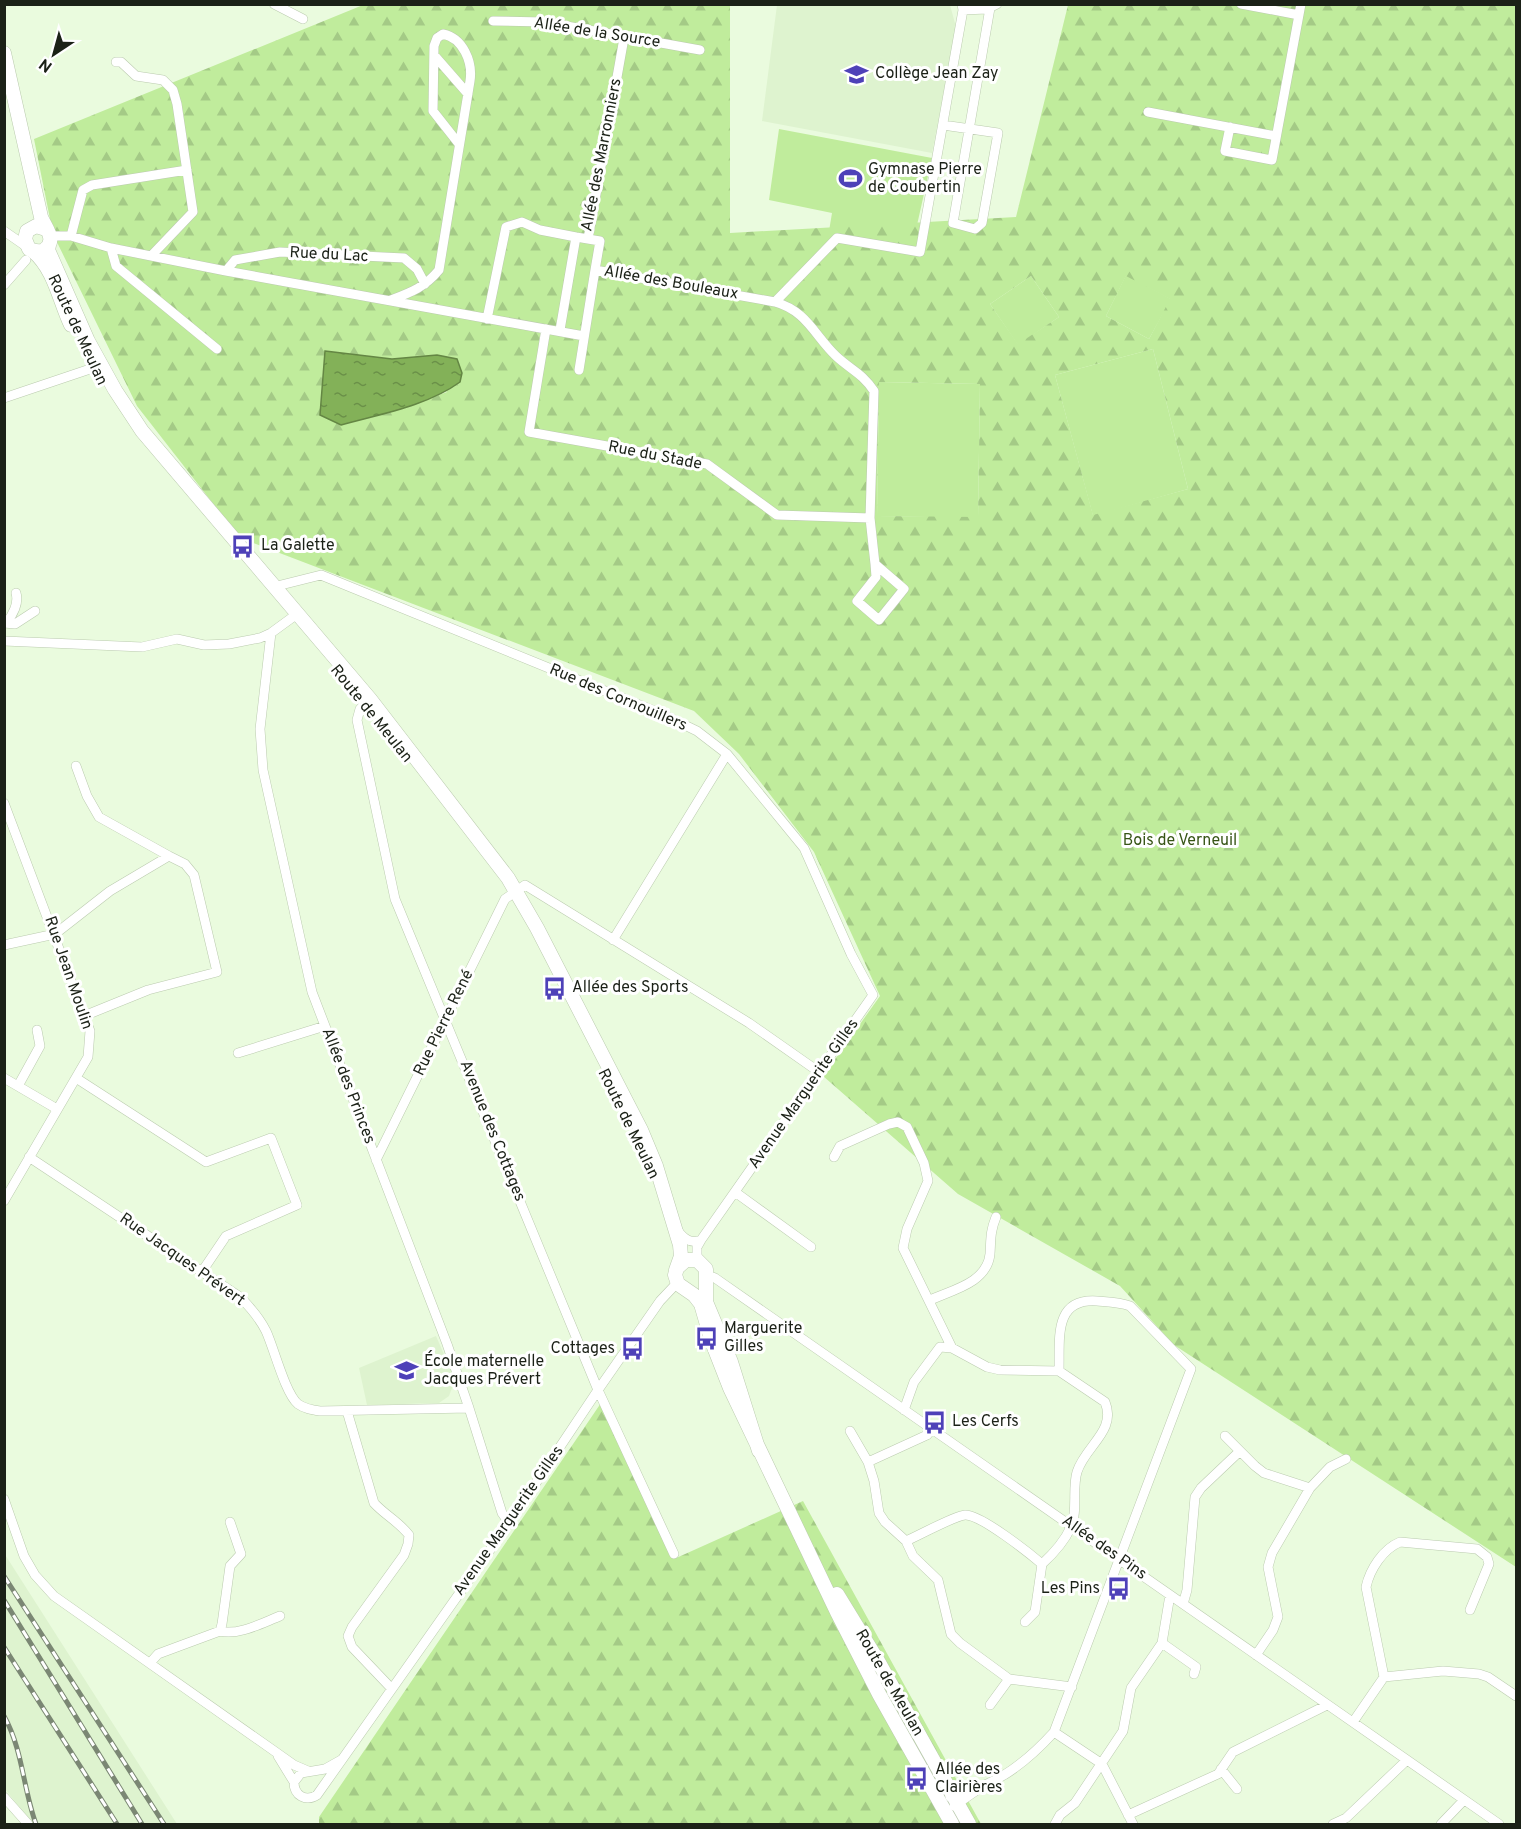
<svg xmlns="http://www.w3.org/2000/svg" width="1521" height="1829" viewBox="0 0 1521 1829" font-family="Overpass,sans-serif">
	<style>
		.built { fill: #def3cf }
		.grass { fill: #c0ec9c }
		.forest { fill: url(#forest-firs); fill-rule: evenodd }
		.water { fill: url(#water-ripples); stroke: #648644; stroke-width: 1.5 }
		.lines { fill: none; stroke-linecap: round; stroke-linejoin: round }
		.street-casing { stroke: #bbcbaf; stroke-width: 10 }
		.secondary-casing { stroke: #bbcbaf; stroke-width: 15 }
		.street { stroke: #fff; stroke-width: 9 }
		.secondary { stroke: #fff; stroke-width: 14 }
		.rail-casing { stroke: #7b8774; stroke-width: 5 }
		.rail { stroke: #fff; stroke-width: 3; stroke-dasharray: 9; stroke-linecap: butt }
		.labels { text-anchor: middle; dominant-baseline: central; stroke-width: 6; stroke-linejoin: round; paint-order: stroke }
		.street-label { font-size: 16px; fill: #1b2117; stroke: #fff }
		.poi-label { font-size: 16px; fill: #1b2117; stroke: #fff; text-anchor: start }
		.park-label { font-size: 16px; fill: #375516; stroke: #fff }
	</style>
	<defs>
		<pattern id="forest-firs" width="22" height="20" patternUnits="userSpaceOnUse" patternTransform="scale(1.5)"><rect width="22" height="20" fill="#c0ec9c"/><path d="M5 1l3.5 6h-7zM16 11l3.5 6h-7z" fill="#a4ca86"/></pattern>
		<pattern id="water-ripples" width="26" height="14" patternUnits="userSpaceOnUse" patternTransform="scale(1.5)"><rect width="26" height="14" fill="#83b158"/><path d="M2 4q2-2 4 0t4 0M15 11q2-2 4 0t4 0" fill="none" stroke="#6a9048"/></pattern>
	</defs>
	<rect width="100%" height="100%" fill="#eafbde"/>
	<!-- built -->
	<path class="built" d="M777 5H950L956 27 932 153 762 121Z
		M436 1336 453 1375 452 1388 449 1396 439 1403 367 1405 359 1368Z
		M4 1553 177 1824H33L5 1789Z"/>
	<!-- grass -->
	<path class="grass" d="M779 129 932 158 913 243 829 231 832 213 769 200Z
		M1126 275 1171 299 1149 339 1106 316Z
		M1031 276 1059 317 1018 345 990 304Z
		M1153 349 1188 489 1093 516 1055 375Z
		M879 382 980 384 978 518 877 516Z"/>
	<!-- forest -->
	<path class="forest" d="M363 5H730V233L1016 217 1068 5H1516V1567L1174 1345 1120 1286 958 1194 823 1076 880 996 814 852 739 754 694 711 240 538 137 406 53 234 34 139ZM1031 276 1059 317 1018 344 990 304ZM1126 276 1170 299 1149 339 1106 316ZM1153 349 1188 489 1093 515 1055 375ZM325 351 392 359 413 358 447 392 404 407 341 425ZM879 382 980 384 978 517 877 516Z
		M601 1403 674 1559 803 1501 981 1824H319V1817Z"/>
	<!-- water -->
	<path class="water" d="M325 351 392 359 437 355 457 359 462 373 460 382C427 406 380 414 341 425L320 415Z"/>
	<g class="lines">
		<defs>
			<path id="street" d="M274 4 303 19
				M1241 4 1299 15
				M963 10 987 9 997 4
				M493 21 544 22 700 50
				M434 55 468 94
				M116 62H121L136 76 163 80 173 90 177 104 193 212 151 256
				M1148 112 1276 136
				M943 125 998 133 982 223 975 229 953 223 990 8
				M1230 127 1225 151 1272 160 1301 4
				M4 231 27 247
				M50 236H71L111 248 226 271 584 336
				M71 236 83 190 92 185 187 170
				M588 239 600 241 595 270
				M111 248 116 266 217 349
				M226 271 235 260 280 252 404 258 417 269 425 284
				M4 285 26 260
				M391 300C412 292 425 287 439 270L470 81C473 62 463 38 443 34L437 38 434 46 433 111 459 144
				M775 302 837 238 920 252 963 10 962 4
				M487 319 506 227 522 222 540 230 576 237
				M546 329 529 432 707 464 777 515 870 518
				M560 330 576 237 588 239 624 38
				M579 370 595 270 775 302C807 311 814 335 836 356 851 370 862 373 874 391L870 518 875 564 904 589 879 620 857 601 876 577 875 564
				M4 398 93 368
				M273 587 321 575 664 715 697 731 727 754 804 848 851 954 873 995 701 1240 697 1247V1260
				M4 623 15 624 35 611
				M6 623C13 615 19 603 16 593
				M271 633 260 729 263 770 312 992 447 1344 469 1408 502 1513 509 1523
				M4 641 142 647 177 639 204 645 229 644 260 638 271 633 297 614
				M370 699 360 709 357 720 395 899 598 1390 674 1554
				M76 766 87 796 99 817 169 856
				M4 803 90 1031 88 1057 4 1201
				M613 940 727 754
				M4 945 55 934 110 891 169 856 185 864 194 875 217 972 148 990 84 1016
				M238 1053 325 1026
				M4 1078 57 1109
				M76 1078 206 1162 271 1138 297 1205 226 1236 203 1270
				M18 1086 40 1046 37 1030
				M29 1157 240 1297C250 1307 259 1317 266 1331 274 1348 285 1393 298 1404 305 1409 312 1410 320 1411L469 1408
				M834 1157 840 1146 889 1124 898 1122 907 1127 924 1163 928 1181 907 1229 903 1248 952 1348
				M376 1160 505 899 525 885 749 1023 819 1072
				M735 1192 811 1247
				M678 1231C684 1239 691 1244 701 1240
				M707 1275 715 1278 1499 1824
				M930 1300C952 1290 987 1283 990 1254 991 1239 990 1232 996 1217
				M904 1410 914 1382 940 1347 952 1348 987 1367 1000 1370 1059 1371 1105 1402C1117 1431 1085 1446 1077 1472 1072 1488 1078 1512 1071 1527 1065 1540 1053 1554 1042 1564 1029 1553 980 1514 965 1515 954 1516 918 1536 906 1541
				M347 1411 374 1503C385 1515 399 1522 409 1535L408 1544 404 1555 352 1627 348 1636 352 1647 392 1689
				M850 1431 868 1462 874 1481 879 1513 885 1522 906 1541 913 1556 938 1580 951 1634 960 1643 1009 1679 1072 1687
				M1225 1436 1255 1466 1264 1473 1310 1488
				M868 1462 927 1435 932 1429
				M4 1499 24 1556 35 1575 54 1596 270 1748 294 1765 308 1771
				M1183 1604 1187 1590 1195 1497 1201 1488 1240 1451
				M1025 1622 1035 1612 1042 1564
				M220 1631C238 1636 262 1623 280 1616
				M1162 1643 1196 1667 1194 1674
				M1256 1655 1273 1630 1278 1617 1268 1567 1272 1553 1310 1488 1330 1467 1346 1459
				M150 1663 158 1654 220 1631 222 1624 230 1566 241 1554 230 1522
				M1384 1677 1366 1587C1370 1569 1383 1549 1400 1542L1477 1549 1487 1557 1489 1564 1470 1610
				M990 1705 1009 1679
				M1353 1722 1384 1677 1443 1671 1479 1674 1488 1677 1516 1696
				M1054 1732 1102 1764 1133 1824
				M278 1756 294 1782
				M341 1760 325 1769 301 1773 294 1782C294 1796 306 1802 317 1795L509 1523 598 1390 660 1301 677 1283
				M1221 1769 1237 1789
				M4 1797 28 1824
				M950 1797C960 1792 971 1790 982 1786 1011 1775 1034 1754 1054 1732L1191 1369 1130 1306C1119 1302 1109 1302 1097 1301 1053 1298 1060 1339 1059 1371
				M954 1806 980 1788
				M1128 1815 1218 1774 1233 1752 1327 1705
				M1055 1824 1060 1815 1075 1803 1123 1731 1131 1688 1162 1643 1170 1595
				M1333 1824 1346 1818 1407 1760
				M1441 1824 1464 1800"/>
			<path id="secondary" d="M4 53 41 217C45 227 58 241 44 250 39 253 35 251 29 249L25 239 27 231 36 226 46 229
				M49 245 48 250 88 341 115 390 142 431 370 699 508 878 537 928 641 1130 656 1166 680 1245 681 1256 676 1270
				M33 251C55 270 59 300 71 325
				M759 1451 731 1362 706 1302V1269L697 1260H686L677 1268 675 1275 678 1284 694 1295 701 1304 712 1342 730 1388 837 1612 879 1694 952 1824
				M837 1594 878 1661 969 1824"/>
		</defs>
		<!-- street casing -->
		<use href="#street" class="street-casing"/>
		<!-- secondary casing -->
		<use href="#secondary" class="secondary-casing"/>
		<!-- street -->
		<use href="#street" class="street"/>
		<!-- secondary -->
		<use href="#secondary" class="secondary"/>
		<defs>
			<path id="rail" d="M4 1576 164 1824
				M4 1600 142 1824
				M4 1647 117 1824
				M4 1716C23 1750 23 1789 36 1824"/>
		</defs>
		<!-- rail casing -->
		<use href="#rail" class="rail-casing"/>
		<!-- rail -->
		<use href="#rail" class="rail"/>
	</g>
	<!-- icons -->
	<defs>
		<symbol id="school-bare" viewBox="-9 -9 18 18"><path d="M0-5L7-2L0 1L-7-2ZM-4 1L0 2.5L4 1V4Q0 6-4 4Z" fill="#4e41b8" stroke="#fff" stroke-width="2.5" paint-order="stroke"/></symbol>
		<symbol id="stadium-bare" viewBox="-9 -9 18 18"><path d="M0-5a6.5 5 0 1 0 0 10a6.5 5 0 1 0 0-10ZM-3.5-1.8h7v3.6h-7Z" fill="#4e41b8" stroke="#fff" stroke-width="2.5" paint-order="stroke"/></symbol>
		<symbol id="bus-bare" viewBox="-9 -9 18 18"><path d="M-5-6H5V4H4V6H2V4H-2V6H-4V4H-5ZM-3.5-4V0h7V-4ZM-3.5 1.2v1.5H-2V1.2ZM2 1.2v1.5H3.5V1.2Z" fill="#4e41b8" stroke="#fff" stroke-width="2.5" paint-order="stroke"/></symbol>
	</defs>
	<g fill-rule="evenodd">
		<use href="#school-bare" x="840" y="58" width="33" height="33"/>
		<use href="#stadium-bare" x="834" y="162" width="33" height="33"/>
		<use href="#bus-bare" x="226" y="530" width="33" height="33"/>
		<use href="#bus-bare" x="538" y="972" width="33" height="33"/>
		<use href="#bus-bare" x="690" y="1322" width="33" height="33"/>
		<use href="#bus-bare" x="616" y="1332" width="33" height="33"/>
		<use href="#school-bare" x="390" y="1354" width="33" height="33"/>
		<use href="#bus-bare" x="918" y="1406" width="33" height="33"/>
		<use href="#bus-bare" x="1102" y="1572" width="33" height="33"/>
		<use href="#bus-bare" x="900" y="1762" width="33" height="33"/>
	</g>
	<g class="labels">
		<!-- street labels -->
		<g class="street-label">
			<text transform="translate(597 33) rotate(9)">Allée de la Source</text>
			<text transform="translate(602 155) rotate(-79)">Allée des Marronniers</text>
			<text transform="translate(329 255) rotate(3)">Rue du Lac</text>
			<text transform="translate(671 283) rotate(10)">Allée des Bouleaux</text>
			<text transform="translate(77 330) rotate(65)">Route de Meulan</text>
			<text transform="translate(655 456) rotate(11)">Rue du Stade</text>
			<text transform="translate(618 698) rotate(23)">Rue des Cornouillers</text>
			<text transform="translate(371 714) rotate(51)">Route de Meulan</text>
			<text transform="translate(68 973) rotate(71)">Rue Jean Moulin</text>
			<text transform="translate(444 1023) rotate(-64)">Rue Pierre René</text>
			<text transform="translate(348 1086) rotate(69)">Allée des Princes</text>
			<text transform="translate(804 1094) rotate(-55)">Avenue Marguerite Gilles</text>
			<text transform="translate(628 1124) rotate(64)">Route de Meulan</text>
			<text transform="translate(492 1131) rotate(68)">Avenue des Cottages</text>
			<text transform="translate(182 1260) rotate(35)">Rue Jacques Prévert</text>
			<text transform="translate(509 1521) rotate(-55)">Avenue Marguerite Gilles</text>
			<text transform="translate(1104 1548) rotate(35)">Allée des Pins</text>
			<text transform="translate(889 1683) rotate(60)">Route de Meulan</text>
		</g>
		<!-- poi labels -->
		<g class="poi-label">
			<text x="875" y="74">Collège Jean Zay</text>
			<text x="868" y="170">Gymnase Pierre<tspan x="868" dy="18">de Coubertin</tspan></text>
			<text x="261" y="546">La Galette</text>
			<text x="572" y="988">Allée des Sports</text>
			<text x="724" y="1329">Marguerite<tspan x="724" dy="18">Gilles</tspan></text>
			<text x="615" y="1349" text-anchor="end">Cottages</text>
			<text x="424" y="1362">École maternelle<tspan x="424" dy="18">Jacques Prévert</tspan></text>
			<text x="952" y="1422">Les Cerfs</text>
			<text x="1100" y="1589" text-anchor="end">Les Pins</text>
			<text x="935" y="1770">Allée des<tspan x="935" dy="18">Clairières</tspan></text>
		</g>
		<!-- park labels -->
		<g class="park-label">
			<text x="1180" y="841">Bois de Verneuil</text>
		</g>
	</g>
	<!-- border -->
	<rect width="1521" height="1829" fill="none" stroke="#1b2117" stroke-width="12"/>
	<!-- north arrow -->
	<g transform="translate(54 54) rotate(216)" stroke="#ffffff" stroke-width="4.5" paint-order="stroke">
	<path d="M0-4.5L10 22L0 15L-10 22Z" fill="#1b2117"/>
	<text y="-9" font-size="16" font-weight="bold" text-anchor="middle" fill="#1b2117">N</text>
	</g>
</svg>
